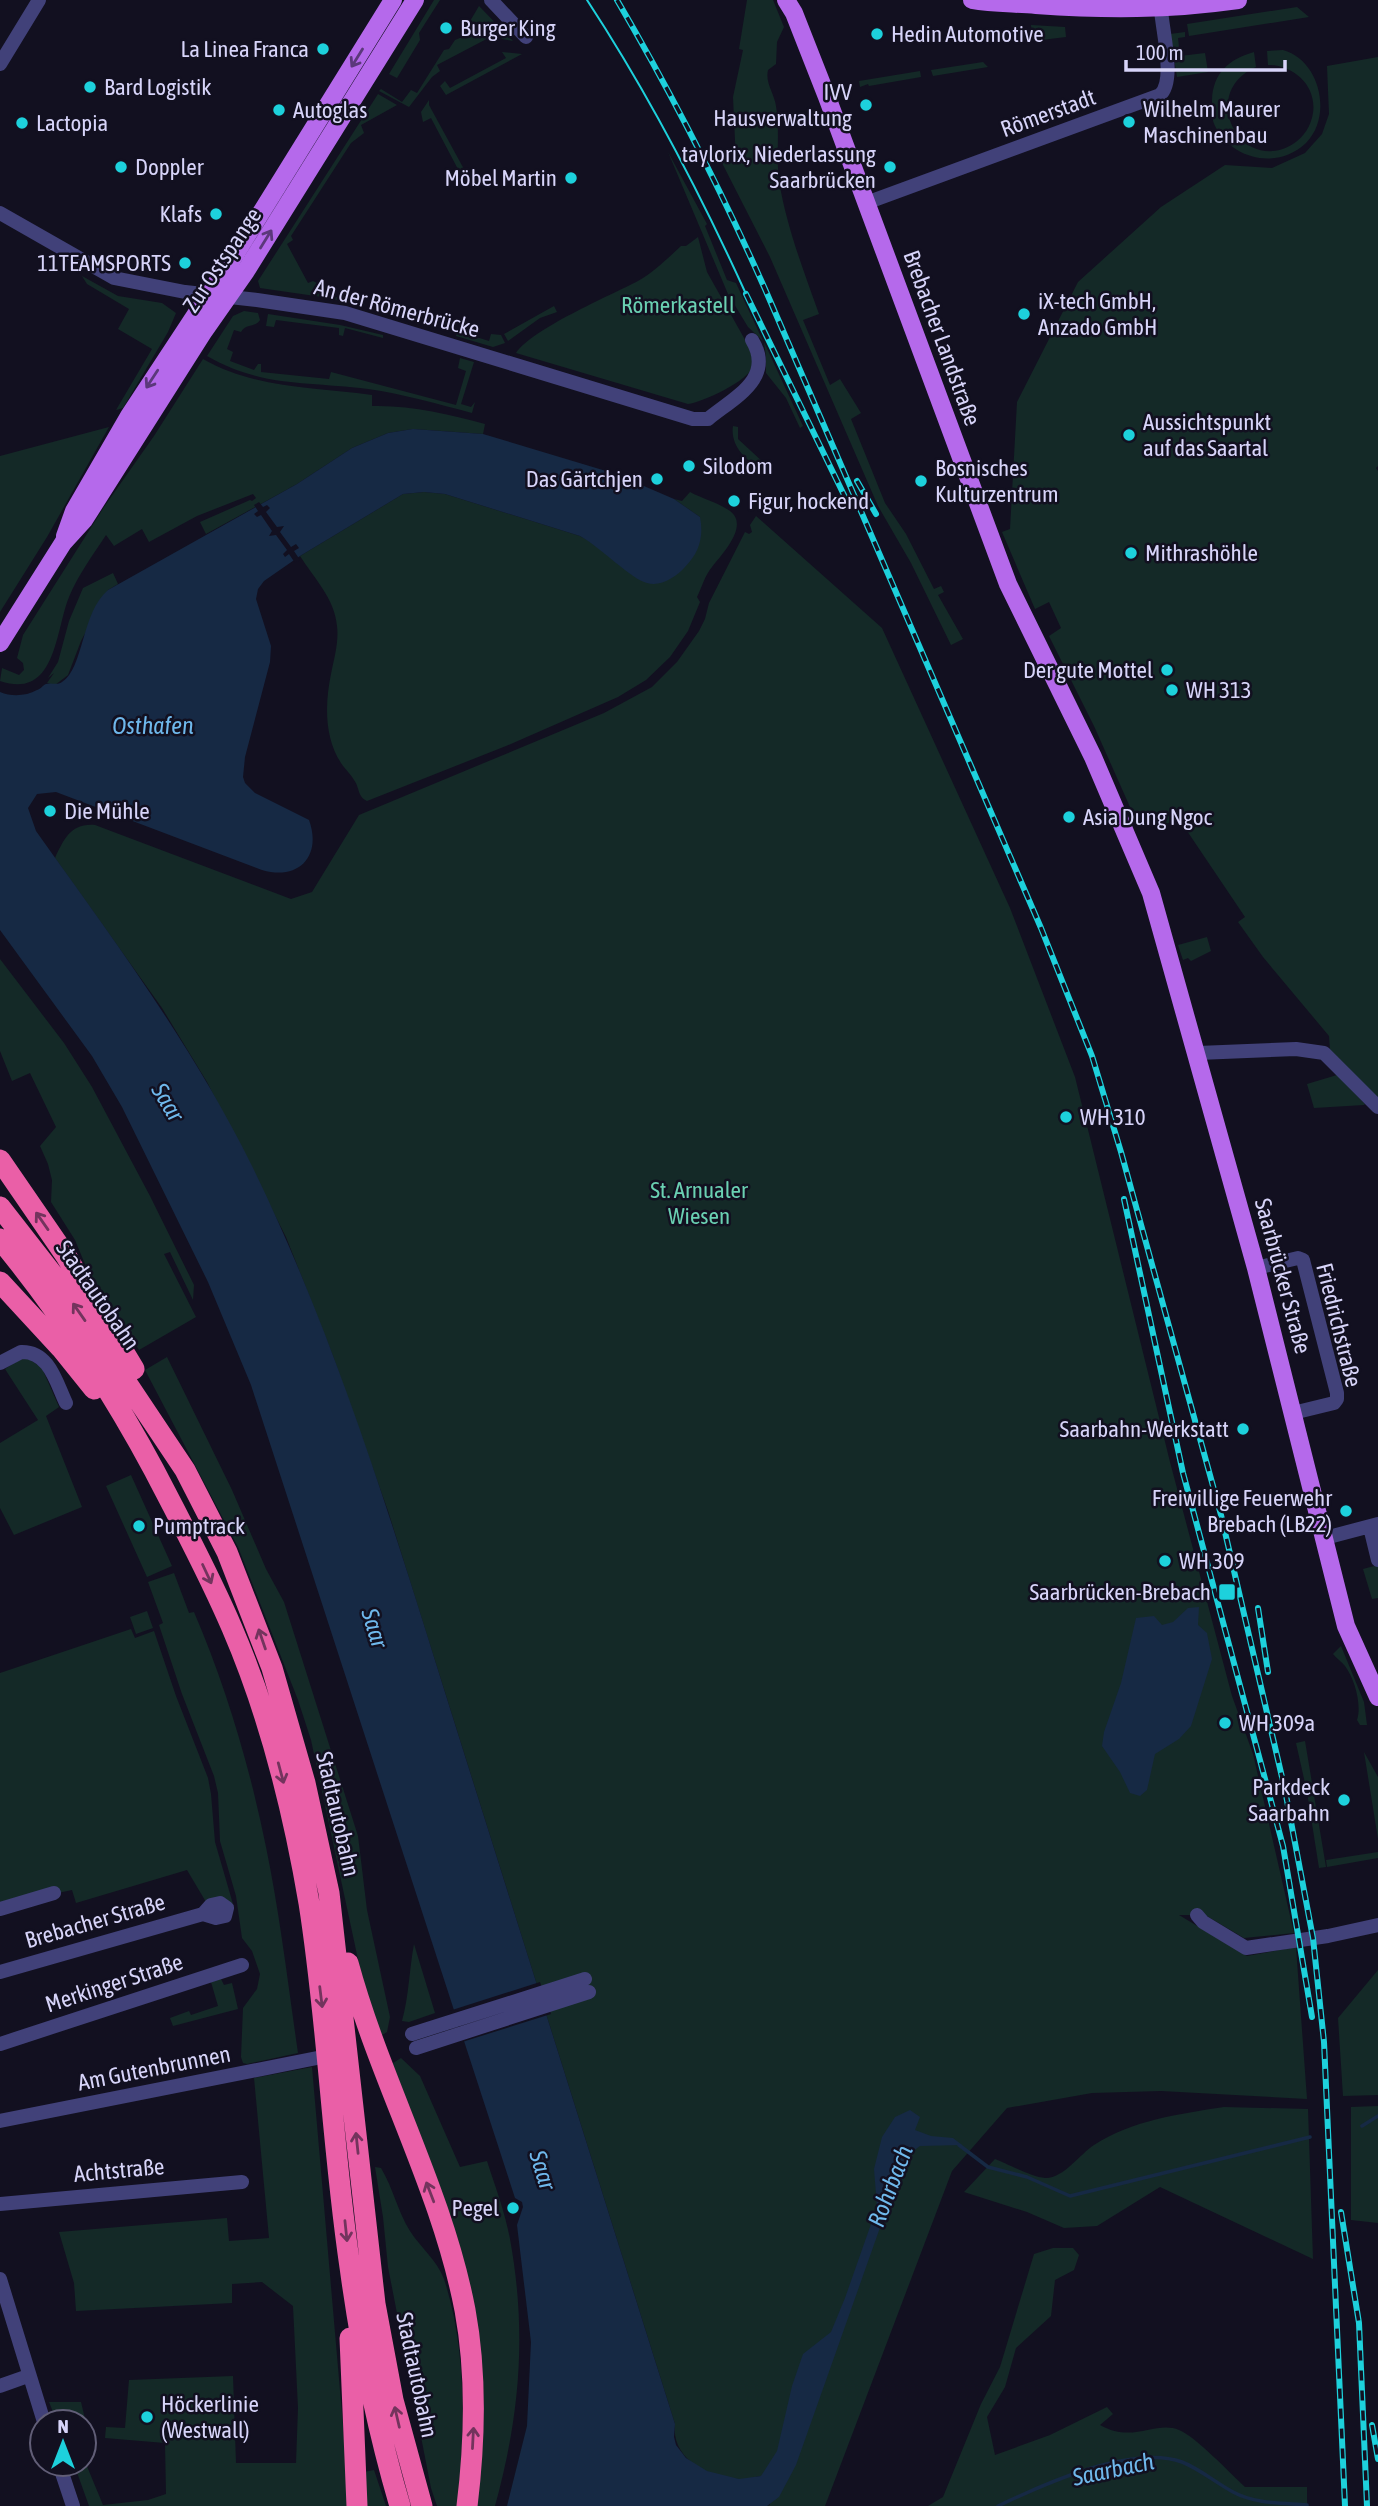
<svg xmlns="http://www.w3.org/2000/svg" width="1378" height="2506" viewBox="0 0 1378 2506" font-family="'Asap Condensed',sans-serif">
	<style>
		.green { fill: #142927 }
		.water { fill: #162944 }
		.pier { fill: #121020 }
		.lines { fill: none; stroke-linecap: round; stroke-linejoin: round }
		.stream { stroke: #162944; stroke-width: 3.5 }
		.minor { stroke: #414179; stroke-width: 14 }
		.major { stroke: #b569eb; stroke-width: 18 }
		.highway { stroke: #ea5fa7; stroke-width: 21 }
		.tram { stroke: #1dd1dc; stroke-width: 2 }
		.rail-casing { stroke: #1dd1dc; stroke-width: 6 }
		.rail { stroke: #121020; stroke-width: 3.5; stroke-dasharray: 10; stroke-linecap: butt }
		.oneway { stroke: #5b387b }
		.oneway2 { stroke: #73345d }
		.poi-dot { fill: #1dd1dc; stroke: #121020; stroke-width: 2.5 }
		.labels { text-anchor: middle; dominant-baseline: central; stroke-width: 5; stroke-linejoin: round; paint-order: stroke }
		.poi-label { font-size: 23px; fill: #d7d4f9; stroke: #121020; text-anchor: start }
		.street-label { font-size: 23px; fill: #d7d4f9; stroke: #121020 }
		.park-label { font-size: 23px; fill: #6ad0b2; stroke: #121020 }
		.water-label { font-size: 24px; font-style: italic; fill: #6fb8ec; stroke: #121020 }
	</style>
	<rect width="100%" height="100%" fill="#121020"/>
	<!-- green -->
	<path class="green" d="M434 0H440L419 33 420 40 397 78 389 74Z
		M747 0H773L784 27 777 42 776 64 768 70C765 83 774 93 776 106 780 130 776 156 779 181 787 228 803 269 819 314L803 320 830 385 840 379 861 413 851 419 885 503 906 534 934 589 941 586 944 592 938 595 963 639 951 645 911 563 878 506 770 257 720 159 736 162 733 97 743 50 739 49Z
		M479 6 513 41 502 39 498 33 437 65 440 71 432 77 409 107 379 91 381 89 402 102 411 90 417 93 444 50 449 49 455 40 460 38Z
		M1297 7 1309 17 1189 36 1187 24Z
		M1031 25 1065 27 1066 37 1033 41Z
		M1185 32V37L1178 38 1180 56 1205 53 1208 72 1177 77 1170 34Z
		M1283 50C1320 60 1333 116 1306 143 1278 170 1232 160 1215 126 1211 118 1212 109 1212 100 1213 73 1229 59 1254 52L1256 67C1197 93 1241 176 1293 144 1304 137 1311 126 1313 113 1317 86 1294 65 1268 65L1267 51Z
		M502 52 522 54 446 95 440 86 445 81 450 88 506 58Z
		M1378 57V466L1376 468 1378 471V1100L1330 1050 1329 1036 1263 957 1238 922 1245 917 1179 819 1160 826 1157 818 1138 825 1094 726 1049 636 1061 628 1049 602 1035 609 1002 532 1010 529 1017 402 1078 282 1161 207 1225 165 1272 168 1305 153 1322 134 1329 114 1327 66Z
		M983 62 988 67 933 76 931 70Z
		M920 71 921 77 869 86 868 84 860 87 859 81Z
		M378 94 397 105 361 125 364 133 351 143 291 236 293 240 287 244 308 283 313 281 319 284 317 291 356 303 359 297 363 298 365 305 362 307 329 298 260 288 258 281Z
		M429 100V105L465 171 460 173 431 118 423 122 421 112Z
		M668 152 707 224 705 226 727 280 736 283 763 341 748 327 728 294Z
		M698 237 707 272 753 354C754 357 754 362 754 365 749 381 703 402 688 404L516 353C532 329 609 296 638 281 654 272 668 258 681 246H686Z
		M82 276 118 296 162 303 176 313 168 332 123 408 116 410 152 349 118 329 129 309 87 284Z
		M554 306 557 312 540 318 508 341 504 334Z
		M244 311 258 313 260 320C255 328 246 323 241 332L234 330 227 349 233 352 230 361 254 370 258 364H261V372L329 379 331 372 456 405 466 371 458 368 460 358 474 362 461 404 471 407 475 402 472 413C438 404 403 394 368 389 308 381 263 388 207 356L233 316Z
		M268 314 340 325 383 335V338L345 328 343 336 339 335V328L276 320 274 327 266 326Z
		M457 331 489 341 491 334 501 335 505 343 493 347 456 336Z
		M764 342 803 426 800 428 786 398 766 373V356Z
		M203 359C256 389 313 387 372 395V406C411 405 448 414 485 424L483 434 413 429 388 433 352 448 297 484 206 534 200 522 250 500 252 501 256 498 253 494 197 516 149 542 142 529 114 546 106 535C93 555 78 575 69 597 55 632 56 700 0 681L2 668 19 675 24 670 23 663 17 658 23 635 104 507 154 436Z
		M733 426 738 427V439L765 464 762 467C745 462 730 444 733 426Z
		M109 427 47 537 0 612V456Z
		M424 492 445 494 580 536 595 544 634 576 700 517 674 499 682 501 690 492C703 499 719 503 730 511 750 526 721 555 712 567 705 575 702 587 697 597L700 602 688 631 670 657 646 680 618 697 506 746 367 801C357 796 360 788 354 780 350 773 345 769 341 763 324 737 325 703 331 674 334 659 339 642 337 626 335 599 314 578 300 556L403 494Z
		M756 516 882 628 1010 908 1075 1077 1170 1462 1232 1696 1253 1754 1294 1933 1244 1938 1205 1915H1179L1247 1956 1296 1947 1307 2099 1161 2091 1092 2093 1007 2108 952 2171 825 2506H767L770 2505 761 2476C754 2477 746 2480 739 2479 708 2477 671 2459 675 2424L388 1511 333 1356 286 1237 207 1082 162 1008 55 858C64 839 71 823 95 825L291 899 312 892 359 815 604 713 652 687 677 662 699 631 705 619 709 603 745 532 749 534 752 532 750 525Z
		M113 573 118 584 108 590 81 641 68 675 55 685 47 683 54 673 48 678 58 662 69 621 83 588Z
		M1207 937 1211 951 1191 961 1188 958 1183 960 1178 945Z
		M0 959 64 1043 92 1087 150 1196 194 1285 193 1300 170 1252 164 1254 196 1317 139 1350 87 1269 75 1240 51 1202 52 1180 48 1164 40 1146 56 1127 30 1073 12 1081 0 1051Z
		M1337 1075 1365 1104 1364 1105 1314 1108 1307 1084Z
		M167 1357 232 1490 266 1569 284 1602 358 1836 367 1910 390 2017 387 2032 379 2037 362 1978 311 1740 298 1700 238 1547 145 1370Z
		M20 1359H29L42 1368 59 1407 46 1416 82 1507 14 1535 0 1508V1443L38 1420 5 1369Z
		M131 1475 172 1566 147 1577 106 1486Z
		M1378 1565V1598L1372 1599 1363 1569Z
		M174 1573 189 1613 194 1612C226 1686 250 1768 266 1847 280 1915 288 1984 298 2053L247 2064 243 2063 241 2057 243 2008 257 1989 260 1974 252 1951 242 1938 236 1896 220 1841 218 1793 214 1776 182 1694 159 1625 163 1623 148 1582Z
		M147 1611 153 1628 136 1634 130 1617Z
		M131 1629 135 1638 154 1631 176 1696 208 1778 211 1794 215 1842 233 1904 206 1902 187 1870 76 1903 72 1890 58 1893 55 1886 0 1903V1673Z
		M1341 1646 1364 1702 1367 1725H1360L1357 1720C1362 1706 1355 1679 1345 1666 1342 1662 1336 1658 1333 1654Z
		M1305 1741 1326 1867 1319 1868 1307 1792 1296 1743Z
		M1364 1752 1378 1777V1839Z
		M1378 1852V1858L1327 1867 1326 1860Z
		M414 1944 435 2013 409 2022 402 2021C409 1996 409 1971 414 1944Z
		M1378 1970V2095L1343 2096 1338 2018Z
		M221 1979 224 1985 232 1983 238 2009 173 2026 170 2018 189 2011 191 2015 218 2006 211 1982Z
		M401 2058 420 2076 460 2167 487 2161C495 2186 505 2212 510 2239 527 2332 520 2415 495 2506H471L479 2364 390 2065Z
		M312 2067 350 2506H89L74 2464H84V2422H57L49 2402H81L92 2448 84 2459 103 2505 148 2500 166 2494 165 2443 105 2438 106 2427 125 2428 129 2380 233 2376 236 2463H296L298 2408 293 2306 262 2282 232 2284V2303L76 2311 74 2283 59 2232 227 2218 229 2241 269 2238 254 2078Z
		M1378 2106V2223L1351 2220V2107Z
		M1224 2107 1308 2109 1313 2259 1160 2187 1097 2226 1064 2228 1027 2212 964 2192 995 2159C1008 2164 1032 2177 1045 2178 1063 2179 1080 2154 1094 2145 1133 2120 1179 2114 1224 2107Z
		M375 2167 381 2168C393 2188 398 2212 410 2231 420 2247 437 2260 444 2279 467 2349 465 2433 458 2506H437L431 2488 388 2267 383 2217Z
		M1053 2248H1073L1079 2255 1074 2270 1055 2280 1051 2316 1016 2348 1005 2387 987 2417 995 2455 1050 2435 1107 2407 1113 2414 1100 2425C1133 2444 1156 2420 1179 2430 1195 2436 1231 2474 1245 2487H1307V2506H928L943 2497 981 2404 1000 2367 1034 2254Z
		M374 2470 386 2506H363L364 2472Z"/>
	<!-- water -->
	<path class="water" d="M413 429 483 434 616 474 674 499 700 517C704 537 699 553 685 567 676 577 661 587 647 583 632 580 599 546 580 536L445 494 424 492 403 494 300 556 264 581 258 589 256 599 271 646 270 662 245 757 243 777 245 783 255 793 309 820C322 856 299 881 262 870L56 792 37 794 28 808 36 831C113 939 193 1046 252 1166 341 1348 398 1543 459 1737 531 1966 603 2195 675 2424L674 2437 676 2445 686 2458 707 2471 739 2479 761 2476 777 2451 792 2386 803 2354 831 2332 845 2298 877 2207 874 2169 882 2137 895 2117 910 2110 920 2117 915 2130 931 2136 953 2138 962 2145 920 2146 905 2157 796 2465 779 2497 767 2506H507L527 2426 531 2342 517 2225 523 2207 522 2202 515 2198 251 1385 208 1282 122 1107 92 1056 0 930V692C12 697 26 696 37 690 41 689 43 685 46 684 52 682 56 686 62 682 84 668 81 613 108 590L297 484 352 448 388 433Z
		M1199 1607 1198 1625 1207 1633 1212 1659 1191 1726 1179 1739 1155 1754 1147 1790 1140 1796 1130 1793 1120 1772 1102 1746 1104 1732 1121 1683 1136 1618 1154 1616 1162 1625 1173 1622 1188 1608Z"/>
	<!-- pier -->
	<path class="pier" d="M259 502 263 507 267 505 270 508 266 512 277 527 284 526 280 532 291 547 296 544 299 548 294 551 300 560 295 563 289 554 285 557 283 554 287 550 276 535 269 536 272 531 261 515 257 517 254 514 258 511 254 505Z
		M540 1982 551 2014 459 2043 449 2011Z"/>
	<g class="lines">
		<!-- stream -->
		<path class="stream" d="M1362 2126 1378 2116
			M959 2145 988 2167 1027 2177 1070 2196 1310 2137
			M998 2506C1044 2484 1132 2444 1182 2462 1200 2469 1216 2483 1233 2492 1255 2504 1283 2503 1307 2505"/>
		<!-- minor -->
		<path class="minor" d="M491 0 526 37
			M0 64 39 0
			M866 203 1160 95C1176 81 1162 30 1161 9
			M0 213 114 278 185 292 257 300 345 313 693 419H708C735 397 775 378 752 340
			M1198 1053 1296 1049 1324 1053 1378 1107
			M1256 1268 1298 1258 1303 1260 1337 1393V1399L1334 1403 1293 1413
			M0 1363 21 1352C49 1351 56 1382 66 1403
			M1370 1527 1378 1560
			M1325 1538 1378 1524
			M0 1909 54 1893
			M1197 1915 1203 1922 1246 1948 1328 1936 1378 1925
			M0 1972 203 1914 211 1905 220 1903 227 1908 225 1916 216 1918 203 1914
			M412 2034 585 1979
			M0 2044 242 1965
			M416 2048 589 1992
			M0 2121 317 2058
			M0 2204 242 2182
			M0 2279 44 2422
			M0 2386 28 2376
			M59 2464 73 2506"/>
		<!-- major -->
		<path class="major" d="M786 0 794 13 827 97 1008 584 1093 757 1151 893 1256 1268 1346 1626 1378 1697
			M972 0C993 4 1014 3 1036 5 1107 10 1167 10 1238 0
			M65 536 74 511 129 416 231 261 393 0
			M0 643 63 543 84 520 204 331 246 271 415 0"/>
		<!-- highway -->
		<path class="highway" d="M0 1160 66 1256 134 1369
			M0 1207 64 1289 185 1470 227 1552 272 1668 305 1783 329 1893 375 2304 393 2400 422 2506
			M0 1239C59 1311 110 1388 154 1470 181 1522 209 1574 232 1628 270 1716 293 1809 309 1903 328 2023 332 2146 350 2267 361 2348 377 2428 400 2506
			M0 1282 61 1348 94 1389
			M348 1963C380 2081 442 2190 465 2310 477 2375 475 2441 467 2506
			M350 2338 357 2506"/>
		<!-- tram -->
		<path class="tram" d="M587 0C648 93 700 193 746 294"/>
		<defs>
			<path id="rail" d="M617 0C672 94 721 190 765 289L1041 928 1092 1056 1121 1152 1221 1515 1285 1790 1313 1938 1324 2042 1345 2506
				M746 294 845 497
				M857 481 876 514
				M1124 1199 1183 1473 1283 1846 1312 2017
				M1258 1608 1268 1672
				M1341 2212 1359 2323 1367 2506
				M1372 2425 1378 2459"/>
		</defs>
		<!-- rail casing -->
		<use href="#rail" class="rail-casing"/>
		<!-- rail -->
		<use href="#rail" class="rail"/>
	</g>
	<!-- one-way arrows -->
	<defs><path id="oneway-shaft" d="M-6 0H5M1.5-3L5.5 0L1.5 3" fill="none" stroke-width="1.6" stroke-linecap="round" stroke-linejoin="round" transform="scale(1.75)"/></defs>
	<g class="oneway">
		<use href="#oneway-shaft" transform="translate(357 58) rotate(122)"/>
		<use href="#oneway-shaft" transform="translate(266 239) rotate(-58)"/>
		<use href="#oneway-shaft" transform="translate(152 379) rotate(123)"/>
	</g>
	<g class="oneway2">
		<use href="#oneway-shaft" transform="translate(42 1221) rotate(-125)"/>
		<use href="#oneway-shaft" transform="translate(79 1312) rotate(-125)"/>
		<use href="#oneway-shaft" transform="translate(207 1574) rotate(65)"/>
		<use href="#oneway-shaft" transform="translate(262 1639) rotate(-109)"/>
		<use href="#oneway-shaft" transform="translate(281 1773) rotate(75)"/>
		<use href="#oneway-shaft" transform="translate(321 1997) rotate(83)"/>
		<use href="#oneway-shaft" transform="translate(357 2143) rotate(-96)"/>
		<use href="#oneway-shaft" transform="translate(430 2192) rotate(-111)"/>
		<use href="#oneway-shaft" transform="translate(346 2231) rotate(84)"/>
		<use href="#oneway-shaft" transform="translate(397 2417) rotate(-103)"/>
		<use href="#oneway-shaft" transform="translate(473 2438) rotate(-87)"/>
	</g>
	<!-- markers -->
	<g class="poi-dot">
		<circle cx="446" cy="28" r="7"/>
		<circle cx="877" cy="34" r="7"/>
		<circle cx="323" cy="49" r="7"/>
		<circle cx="90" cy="87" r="7"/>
		<circle cx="866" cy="105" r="7"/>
		<circle cx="279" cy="110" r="7"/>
		<circle cx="1129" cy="122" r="7"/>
		<circle cx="22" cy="123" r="7"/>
		<circle cx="121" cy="167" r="7"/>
		<circle cx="890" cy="167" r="7"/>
		<circle cx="571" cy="178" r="7"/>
		<circle cx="216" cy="214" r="7"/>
		<circle cx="185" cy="263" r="7"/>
		<circle cx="1024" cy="314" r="7"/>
		<circle cx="1129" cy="435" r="7"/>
		<circle cx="689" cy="466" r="7"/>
		<circle cx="657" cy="479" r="7"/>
		<circle cx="921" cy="481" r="7"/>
		<circle cx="734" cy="501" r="7"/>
		<circle cx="1131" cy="553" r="7"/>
		<circle cx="1167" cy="670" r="7"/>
		<circle cx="1172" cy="690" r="7"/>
		<circle cx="50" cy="811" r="7"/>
		<circle cx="1069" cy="817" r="7"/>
		<circle cx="1066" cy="1117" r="7"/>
		<circle cx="1243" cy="1429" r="7"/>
		<circle cx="1346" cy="1511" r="7"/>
		<circle cx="139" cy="1526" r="7"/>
		<circle cx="1165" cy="1561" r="7"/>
		<rect x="1218" y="1583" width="18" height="18" rx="3.5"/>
		<circle cx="1225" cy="1723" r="7"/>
		<circle cx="1344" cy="1800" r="7"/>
		<circle cx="513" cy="2208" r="7"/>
		<circle cx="147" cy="2417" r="7"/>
	</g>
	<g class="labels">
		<!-- poi labels -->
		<g class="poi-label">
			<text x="460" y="28">Burger King</text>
			<text x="891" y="34">Hedin Automotive</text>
			<text x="309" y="49" text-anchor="end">La Linea Franca</text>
			<text x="104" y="87">Bard Logistik</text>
			<text x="852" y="92" text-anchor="end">IVV<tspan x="852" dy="26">Hausverwaltung</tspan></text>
			<text x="1143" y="109">Wilhelm Maurer<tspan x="1143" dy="26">Maschinenbau</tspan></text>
			<text x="293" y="110">Autoglas</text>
			<text x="36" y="123">Lactopia</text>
			<text x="876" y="154" text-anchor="end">taylorix, Niederlassung<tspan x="876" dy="26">Saarbrücken</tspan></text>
			<text x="135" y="167">Doppler</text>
			<text x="557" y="178" text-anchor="end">Möbel Martin</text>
			<text x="202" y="214" text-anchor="end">Klafs</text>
			<text x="171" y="263" text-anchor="end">11TEAMSPORTS</text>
			<text x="1038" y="301">iX-tech GmbH,<tspan x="1038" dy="26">Anzado GmbH</tspan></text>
			<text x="1143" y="422">Aussichtspunkt<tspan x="1143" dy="26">auf das Saartal</tspan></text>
			<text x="703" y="466">Silodom</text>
			<text x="935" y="468">Bosnisches<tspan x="935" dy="26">Kulturzentrum</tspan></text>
			<text x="643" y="479" text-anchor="end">Das Gärtchjen</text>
			<text x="748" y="501">Figur, hockend</text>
			<text x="1145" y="553">Mithrashöhle</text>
			<text x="1153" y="670" text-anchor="end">Der gute Mottel</text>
			<text x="1186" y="690">WH 313</text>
			<text x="64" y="811">Die Mühle</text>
			<text x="1083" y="817">Asia Dung Ngoc</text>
			<text x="1080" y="1117">WH 310</text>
			<text x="1229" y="1429" text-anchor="end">Saarbahn-Werkstatt</text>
			<text x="1332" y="1498" text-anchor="end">Freiwillige Feuerwehr<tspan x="1332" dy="26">Brebach (LB22)</tspan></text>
			<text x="153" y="1526">Pumptrack</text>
			<text x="1179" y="1561">WH 309</text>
			<text x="1211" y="1592" text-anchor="end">Saarbrücken-Brebach</text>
			<text x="1239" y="1723">WH 309a</text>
			<text x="1330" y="1787" text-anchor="end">Parkdeck<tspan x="1330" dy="26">Saarbahn</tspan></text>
			<text x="499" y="2208" text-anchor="end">Pegel</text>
			<text x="161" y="2404">Höckerlinie<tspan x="161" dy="26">(Westwall)</tspan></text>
		</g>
		<!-- street labels -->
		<g class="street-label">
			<text transform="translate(1048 113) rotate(-20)">Römerstadt</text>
			<text transform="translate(222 260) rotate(-56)">Zur Ostspange</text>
			<text transform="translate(397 308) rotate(15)">An der Römerbrücke</text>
			<text transform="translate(942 338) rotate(70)">Brebacher Landstraße</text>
			<text transform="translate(1283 1276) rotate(75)">Saarbrücker Straße</text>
			<text transform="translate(98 1295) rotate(55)">Stadtautobahn</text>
			<text transform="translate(1339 1325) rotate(76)">Friedrichstraße</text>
			<text transform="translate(338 1814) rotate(77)">Stadtautobahn</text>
			<text transform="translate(95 1921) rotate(-16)">Brebacher Straße</text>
			<text transform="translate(114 1983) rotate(-18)">Merkinger Straße</text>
			<text transform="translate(154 2068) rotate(-11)">Am Gutenbrunnen</text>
			<text transform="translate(119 2170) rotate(-5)">Achtstraße</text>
			<text transform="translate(417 2375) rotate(78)">Stadtautobahn</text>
		</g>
		<!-- park labels -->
		<g class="park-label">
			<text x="678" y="305">Römerkastell</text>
			<text x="699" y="1190">St. Arnualer<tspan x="699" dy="26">Wiesen</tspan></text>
		</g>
		<!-- water labels -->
		<g class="water-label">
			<text x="153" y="725">Osthafen</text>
			<text transform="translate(168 1102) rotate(59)">Saar</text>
			<text transform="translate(375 1628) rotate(73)">Saar</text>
			<text transform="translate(543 2170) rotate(73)">Saar</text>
			<text transform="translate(890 2186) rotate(-69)">Rohrbach</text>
			<text transform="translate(1113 2469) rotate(-12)">Saarbach</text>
		</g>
	</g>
	<!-- north arrow -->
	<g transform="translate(63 2443)"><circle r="33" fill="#121020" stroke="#615e77" stroke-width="2"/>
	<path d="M0-5L12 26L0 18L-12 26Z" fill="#1dd1dc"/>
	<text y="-10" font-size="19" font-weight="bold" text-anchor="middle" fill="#d7d4f9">N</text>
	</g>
	<!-- scale -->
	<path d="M1126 60v10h159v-10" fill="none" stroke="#d7d4f9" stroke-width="3.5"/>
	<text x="1136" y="60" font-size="21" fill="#d7d4f9" stroke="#121020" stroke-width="5" paint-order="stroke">100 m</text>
</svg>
